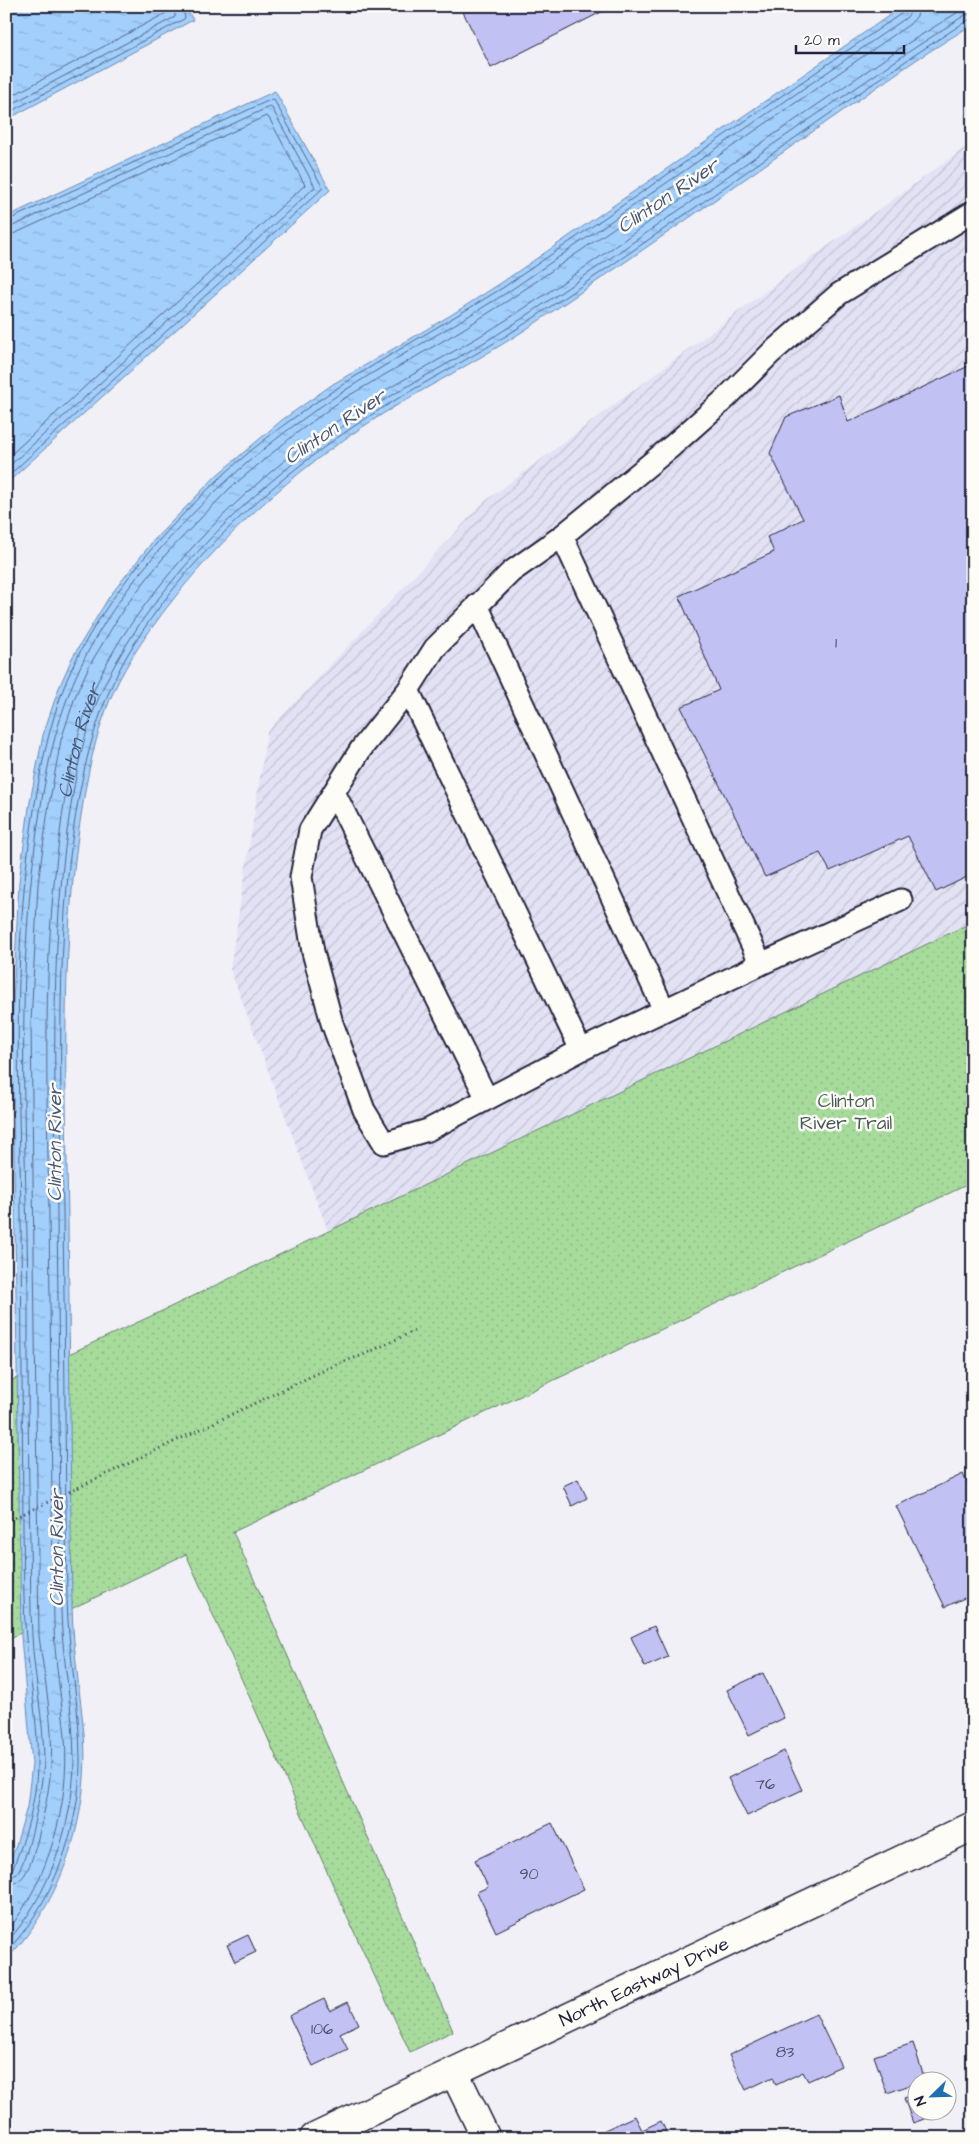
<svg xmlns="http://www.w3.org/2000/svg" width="979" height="2144" viewBox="0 0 979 2144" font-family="'Architects Daughter',sans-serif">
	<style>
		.industrial { fill: url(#industrial-furrows) }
		.park { fill: url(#park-dots); stroke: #647e6c }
		.water { fill: url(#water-ripples); stroke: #6f8aaf }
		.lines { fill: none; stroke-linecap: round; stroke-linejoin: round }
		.shore { stroke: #556788; stroke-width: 1 }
		.building { fill: #c2c1f3; stroke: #22223b }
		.service-casing { stroke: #22223b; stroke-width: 25 }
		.minor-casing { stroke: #22223b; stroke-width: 31 }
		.path { stroke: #22223b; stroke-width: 3; stroke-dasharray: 1 4; stroke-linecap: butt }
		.service { stroke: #fdfcf7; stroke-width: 21 }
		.minor { stroke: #fdfcf7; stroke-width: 28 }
		.labels { text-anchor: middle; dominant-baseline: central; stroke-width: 5; stroke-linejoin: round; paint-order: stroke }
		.number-label { font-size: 16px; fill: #4a4a69 }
		.park-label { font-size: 19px; fill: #4a5a58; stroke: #fdfcf7 }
		.street-label { font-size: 19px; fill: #22223b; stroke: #fdfcf7 }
		.water-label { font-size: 20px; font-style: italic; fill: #485675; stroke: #fdfcf7 }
	</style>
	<defs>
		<pattern id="industrial-furrows" width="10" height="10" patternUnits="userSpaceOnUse" patternTransform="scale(1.25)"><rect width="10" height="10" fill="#e3e2f5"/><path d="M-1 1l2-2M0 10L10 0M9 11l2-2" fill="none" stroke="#c2c2d3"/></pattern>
		<pattern id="park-dots" width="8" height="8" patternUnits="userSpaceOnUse" patternTransform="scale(1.25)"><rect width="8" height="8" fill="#a7db9c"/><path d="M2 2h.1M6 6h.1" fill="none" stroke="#8fbc87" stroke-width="1.8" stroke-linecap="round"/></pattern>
		<pattern id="water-ripples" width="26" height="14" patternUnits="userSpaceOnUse" patternTransform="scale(1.25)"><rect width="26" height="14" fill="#a2cffc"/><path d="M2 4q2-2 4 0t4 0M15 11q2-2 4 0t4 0" fill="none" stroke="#8bb1d9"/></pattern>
	</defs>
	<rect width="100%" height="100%" fill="#f1f0f6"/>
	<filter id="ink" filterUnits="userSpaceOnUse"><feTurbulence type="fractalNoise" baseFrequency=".02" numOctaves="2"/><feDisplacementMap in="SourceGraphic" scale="10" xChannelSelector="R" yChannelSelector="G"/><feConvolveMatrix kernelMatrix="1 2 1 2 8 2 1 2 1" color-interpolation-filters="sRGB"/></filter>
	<g filter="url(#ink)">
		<!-- industrial -->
		<path class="industrial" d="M973 142V922L328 1231 230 969 267 732 484 502 790 273Z"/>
		<!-- park -->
		<path class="park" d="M973 922V1182L233 1532 453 2031 410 2052 349 1921 186 1554 6 1640V1383L162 1311Z"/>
		<!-- water -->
		<path class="water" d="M21 6H185L193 20 6 120V13Z
			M903 6H973V24L916 60C788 148 661 239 531 326 476 363 416 391 361 428 280 482 207 550 151 629 133 654 116 682 106 710 91 750 84 794 78 836 61 964 66 1092 68 1221 70 1349 70 1478 72 1606 73 1649 80 1692 84 1734 90 1815 63 1901 6 1960V1871L16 1845 27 1807 32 1764 21 1637 12 1023 19 882 29 807 43 735 58 690 72 658 109 597 153 541 217 475 282 420 333 384 451 315 501 283Z
			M275 91 330 190 6 484V217Z"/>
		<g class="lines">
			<!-- shore -->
			<g class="shore">
				<path d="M6 99 166 13 168 6"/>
				<path d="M6 107 175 17V6"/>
				<path d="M6 114 184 19 185 17 181 6"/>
				<path d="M6 221 272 99 274 100 323 188 6 478"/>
				<path d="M6 227 13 226 269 107 272 108 315 187 6 469"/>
				<path d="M6 235 16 233 266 116 269 118 305 185 6 459"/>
				<path d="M6 1871 13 1868C26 1836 37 1799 37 1763 39 1722 29 1679 26 1638 23 1602 24 1565 23 1529 22 1424 22 1319 21 1214 19 1090 13 967 29 844 36 794 44 743 61 695 90 614 158 536 220 478 304 399 407 347 504 287L902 13 905 6"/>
				<path d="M6 1878C9 1877 12 1877 15 1875 29 1865 43 1781 44 1762 44 1720 34 1678 32 1636 30 1606 31 1575 30 1545 28 1460 28 1375 28 1291 26 1142 16 994 35 846 42 795 50 744 68 696 105 594 206 491 292 427 360 376 436 337 508 292L906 18 910 13 911 6"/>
				<path d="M6 1885C26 1885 31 1862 36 1846 43 1819 49 1793 51 1766 54 1727 44 1675 39 1636L31 1023 38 884 48 810 61 740 75 697 89 666 124 608 167 553 230 488 294 435 343 399 460 331 512 298 910 24 917 16 919 6"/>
				<path id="s1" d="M6 1933C49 1879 70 1805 65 1737 62 1699 54 1660 54 1622 51 1486 51 1351 49 1215 47 1087 42 960 60 833 65 791 73 748 87 708 98 676 116 644 136 617 195 535 270 465 354 410 406 376 462 349 514 315 582 271 647 223 714 176 777 132 842 88 905 45L968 6"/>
				<path d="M6 1943C49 1897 73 1825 74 1762 74 1711 62 1661 61 1611 59 1479 59 1347 57 1215 55 1087 50 959 67 832 73 790 80 746 95 707 106 678 122 651 139 625 196 543 274 472 357 417 409 383 465 356 517 322 585 277 651 229 718 183 781 138 846 95 910 51L965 15 973 13"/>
				<path d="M6 1952C53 1904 80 1828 80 1761 80 1706 68 1653 67 1598 65 1470 65 1341 63 1213 61 1089 56 964 72 840 81 774 95 710 129 652 184 561 271 481 359 423 414 386 474 358 529 321 658 235 785 144 913 56L968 20H973"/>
			</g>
		</g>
		<!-- building -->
		<path class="building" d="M460 6H613L491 68Z
			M973 364V874L936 892 908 836 830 871 820 853 765 877 681 707 719 690 679 596 774 552 767 537 803 519 770 453 786 417 839 395 848 422Z
			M963 1474 973 1495V1554L970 1556 973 1561V1594L945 1607 896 1506Z
			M578 1479 587 1498 572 1506 563 1486Z
			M654 1626 668 1657 645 1667 631 1637Z
			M763 1673 784 1718 749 1735 727 1690Z
			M784 1751 802 1790 747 1816 728 1778Z
			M552 1823 584 1889 496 1932 477 1892 488 1887 475 1860Z
			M248 1935 256 1952 235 1962 227 1945Z
			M324 1999 330 2011 348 2002 359 2024 340 2033 348 2049 313 2066 289 2016Z
			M816 2014 841 2066 808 2081 803 2072 776 2085 773 2077 746 2090 729 2055Z
			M913 2043 925 2080 916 2082V2083L887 2093 874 2056Z
			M916 2094V2112H937L938 2114 913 2123 904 2098Z
			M635 2116 642 2130 661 2121 669 2138H597L596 2134Z"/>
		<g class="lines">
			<defs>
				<path id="service" d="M562 536 761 964 581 1050 428 1130 384 1143 364 1110 332 1023 313 952 301 877 310 830 361 749 408 690 435 648 511 572 562 536 672 446 725 399 771 353 839 294 973 212
					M477 605 664 1010
					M408 690 581 1050
					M334 792 487 1099
					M761 964 901 900"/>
				<g id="minor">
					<path d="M454 2072 486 2138"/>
					<path id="s2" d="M314 2138 973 1826"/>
				</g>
			</defs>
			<!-- service casing -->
			<use href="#service" class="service-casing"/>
			<!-- minor casing -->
			<use href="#minor" class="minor-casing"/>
			<!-- path -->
			<path class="path" d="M6 1522 337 1364 363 1355 414 1331"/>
			<!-- service -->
			<use href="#service" class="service"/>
			<!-- minor -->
			<use href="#minor" class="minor"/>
		</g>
	</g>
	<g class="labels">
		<!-- number labels -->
		<g class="number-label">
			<text x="836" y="643">1</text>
			<text x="765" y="1784">76</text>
			<text x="529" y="1874">90</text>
			<text x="322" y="2029">106</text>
			<text x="785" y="2052">83</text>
		</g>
		<!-- park labels -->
		<g class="park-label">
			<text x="846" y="1101">Clinton<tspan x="846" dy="22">River Trail</tspan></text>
		</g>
		<!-- street labels -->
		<g class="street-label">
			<text stroke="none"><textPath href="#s2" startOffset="365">North Eastway Drive</textPath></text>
		</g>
		<!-- water labels -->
		<g class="water-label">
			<text transform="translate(668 196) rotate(-34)">Clinton River</text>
			<text transform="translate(335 427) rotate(-34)">Clinton River</text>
			<text stroke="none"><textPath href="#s1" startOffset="1209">Clinton River</textPath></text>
			<text transform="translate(55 1143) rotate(-90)">Clinton River</text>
			<text transform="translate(57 1548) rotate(-90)">Clinton River</text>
		</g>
	</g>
	<!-- margin -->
	<rect width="979" height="2144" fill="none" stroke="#fdfcf7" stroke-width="25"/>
	<rect x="12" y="12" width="954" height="2119" fill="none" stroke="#22223b" stroke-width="2" filter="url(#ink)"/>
	<!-- north arrow -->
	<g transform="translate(932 2096) rotate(247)"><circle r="24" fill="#fdfcf7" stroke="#a5a5ac"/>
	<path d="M0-4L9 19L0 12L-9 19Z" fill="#1f6fb2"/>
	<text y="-8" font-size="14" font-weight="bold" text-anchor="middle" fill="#22223b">N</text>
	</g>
	<!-- scale -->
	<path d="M796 45v8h108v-8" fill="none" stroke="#22223b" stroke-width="2.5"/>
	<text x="804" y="45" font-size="15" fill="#22223b" stroke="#fdfcf7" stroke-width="4" paint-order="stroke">20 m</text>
</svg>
